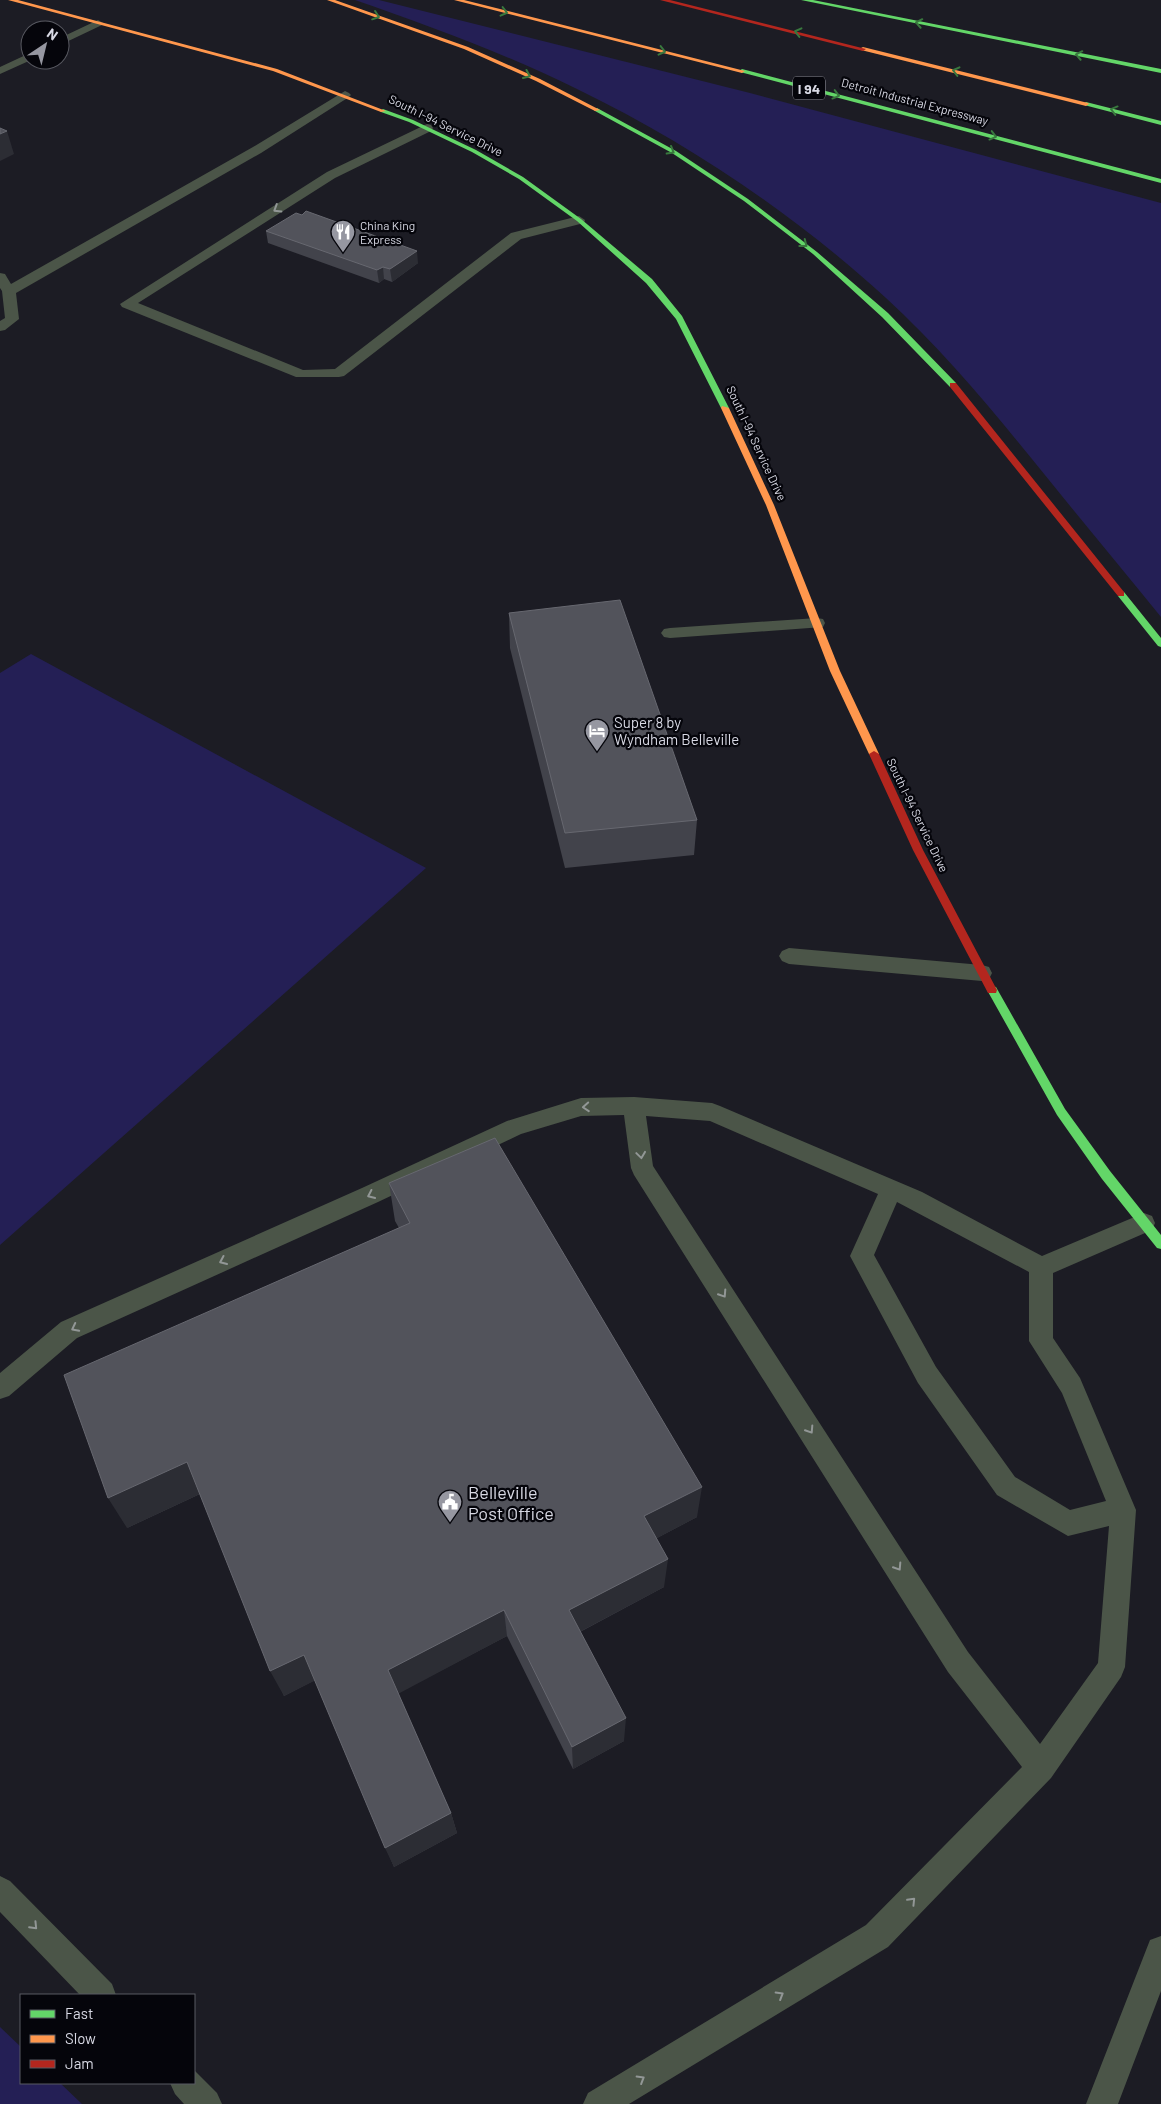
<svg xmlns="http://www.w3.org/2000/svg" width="1161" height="2104" viewBox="0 0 1161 2104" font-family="Barlow,sans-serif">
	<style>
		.green { fill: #241f55 }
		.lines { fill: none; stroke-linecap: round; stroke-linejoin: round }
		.lane { fill: #4b5548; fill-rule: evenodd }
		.fast { fill: #63d668; fill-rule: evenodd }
		.slow { fill: #ff974d; fill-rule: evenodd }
		.jam { fill: #b3261e; fill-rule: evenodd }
		.wall { fill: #42434b }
		.shaded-wall { fill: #2c2d34 }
		.building { fill: #52535b; stroke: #676870 }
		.oneway { stroke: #39783e }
		.oneway2 { stroke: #929796 }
		.labels { text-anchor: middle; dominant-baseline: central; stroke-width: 4.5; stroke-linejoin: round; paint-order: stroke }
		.far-street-label { font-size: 12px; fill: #d8d9e4; stroke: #05050b }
		.far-poi-label { font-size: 12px; fill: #d8d9e4; stroke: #05050b; text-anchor: start }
		.shield { fill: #05050b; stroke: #9999a3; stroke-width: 1 }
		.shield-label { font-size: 14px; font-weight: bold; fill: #d8d9e4 }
		.poi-label { font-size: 15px; fill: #d8d9e4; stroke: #05050b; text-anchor: start }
		.near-poi-label { font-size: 18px; fill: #d8d9e4; stroke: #05050b; text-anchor: start }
	</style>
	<rect width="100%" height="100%" fill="#1c1c24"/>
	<!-- green -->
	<path class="green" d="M355 0H379L750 93 1161 203V617C1124 571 1086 526 1049 480 998 417 946 353 886 298 794 214 690 144 577 89 506 54 430 26 355 0Z
		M31 654 426 868 0 1245V673Z
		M0 2027 21 2047V2083H60L82 2104H0Z"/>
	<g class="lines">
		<!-- lane -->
		<path class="lane" d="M98 20 103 23 102 25 60 45V38Z
			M30 53 31 60 0 74V67Z
			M345 91 349 93 351 95 349 97 261 153 16 293 19 319 5 330 0 331V321L5 318 2 291 0 288V273L5 274 11 284 253 147Z
			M427 124 431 125 433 128 431 131 335 178 138 303 303 370 335 369 511 233 579 216 585 220 584 223 521 239 344 376 339 377H296L122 307 120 304 327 172Z
			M817 618 823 619 825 623 823 627 670 638 664 637 661 633 664 629 670 628Z
			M789 948 982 965 989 967 992 973 989 979 982 981 789 964 782 961 779 956 782 951Z
			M634 1097 712 1103 720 1106 922 1192 1042 1256 1144 1213 1152 1216 1155 1223 1152 1230 1053 1273V1338L1080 1378 1136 1510 1125 1667 1121 1677 1051 1778 888 1947 629 2104H583L588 2093 866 1925 1022 1767 948 1672 634 1175 631 1168 624 1115 581 1116 521 1134 378 1202 77 1338 9 1396 0 1399V1373L61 1322 362 1188 507 1121 581 1098ZM646 1116 710 1121 878 1194 850 1256 918 1383 997 1495 1068 1536 1109 1526 1098 1663 1040 1744 968 1652 653 1166ZM897 1202 1029 1272V1341L1062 1393 1106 1501 1070 1510 1015 1477 936 1367 874 1255Z
			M0 1876 10 1881 112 1984 116 1995H80L0 1912Z
			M1161 1936V1991L1118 2104H1086L1150 1940Z
			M194 2070 217 2093 222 2104H184L175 2094 170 2083H194Z"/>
		<!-- fast -->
		<path class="fast" d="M801 0H813L1161 69V73Z
			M742 69 1161 179V183L740 72 739 71Z
			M1086 102 1161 121V125L1084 105 1083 104Z
			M597 108 676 151 748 199 817 252 888 313 956 383V387H950L882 317 813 254 744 201 672 153 595 111 594 110Z
			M383 109 413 120 476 150 523 177 581 219 652 279 682 316 729 408 728 410 721 408 676 319 646 283 577 221 519 179 472 152 409 122 381 112 380 111Z
			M1121 591 1124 592 1161 638V647L1158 646 1118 596V592Z
			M992 986 996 987 1065 1109 1110 1171 1161 1235V1249L1157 1248 1102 1179 1057 1115 987 990Z"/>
		<!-- slow -->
		<path class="slow" d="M8 0H18L277 69 386 111 381 112 273 71Z
			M327 0H335L468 47 540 79 600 110 595 111 536 81 464 49Z
			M454 0H464L745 71 742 73Z
			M863 47 1088 103 1089 104 1086 106 861 50V48Z
			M722 406 729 408 774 505 840 671 879 754 877 756 874 757 869 754 830 671 766 505 721 408Z"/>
		<!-- jam -->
		<path class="jam" d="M660 0H670L866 49 863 51Z
			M950 383H956L1124 592V596H1118L950 387Z
			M874 751 879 754 923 850 997 990 996 993H988L913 850 869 754Z"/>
	</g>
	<!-- wall -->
	<path class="wall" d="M266 231 418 263 392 282 384 279 379 283 268 243Z
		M509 613 697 820 694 855 565 868 510 648Z
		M389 1183 697 1517 657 1538 664 1587 580 1632 624 1741 573 1769 507 1636 398 1693 451 1813 457 1833 394 1867 315 1680 284 1696 200 1494 127 1528 399 1228 395 1221Z"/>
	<!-- shaded-wall -->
	<path class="shaded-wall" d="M7 131 14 154 0 161V134Z
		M417 251 418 263 392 282 390 269Z
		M383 267 384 279 379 283 377 270Z
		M187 1462 202 1493 127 1528 108 1498Z
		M702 1487 697 1517 642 1546 644 1516Z
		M668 1559 664 1587 570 1637 569 1610Z
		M504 1610 507 1636 396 1695 388 1670Z
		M304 1655 316 1680 284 1696 270 1671Z
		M626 1718 624 1741 573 1769 572 1747Z
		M451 1813 457 1833 394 1867 385 1848Z"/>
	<!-- building -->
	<path class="building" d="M0 128 7 131 0 134Z
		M306 211 417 251 390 269 383 267 377 270 266 231 296 213 302 215Z
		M620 600 697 820 565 833 509 613Z
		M495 1138 702 1487 644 1516 668 1559 569 1610 626 1718 572 1747 504 1610 388 1670 451 1813 385 1848 304 1655 270 1671 187 1462 108 1498 64 1375 410 1223 389 1183Z"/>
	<!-- one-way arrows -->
	<defs><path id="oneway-chevron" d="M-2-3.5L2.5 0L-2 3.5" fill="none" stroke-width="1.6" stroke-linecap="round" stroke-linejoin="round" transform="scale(1.25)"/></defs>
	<g class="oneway">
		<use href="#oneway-chevron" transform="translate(504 12) rotate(14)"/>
		<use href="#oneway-chevron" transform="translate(376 16) rotate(19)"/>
		<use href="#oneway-chevron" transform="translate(919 23) rotate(-169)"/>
		<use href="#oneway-chevron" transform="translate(798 32) rotate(-166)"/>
		<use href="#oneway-chevron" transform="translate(662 51) rotate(14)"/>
		<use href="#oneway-chevron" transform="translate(1079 55) rotate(-169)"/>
		<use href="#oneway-chevron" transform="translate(956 71) rotate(-166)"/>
		<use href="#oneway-chevron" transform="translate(527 75) rotate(24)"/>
		<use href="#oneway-chevron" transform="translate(836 95) rotate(15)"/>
		<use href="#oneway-chevron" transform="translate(1114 110) rotate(-165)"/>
		<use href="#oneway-chevron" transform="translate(993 136) rotate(15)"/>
		<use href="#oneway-chevron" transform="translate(671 151) rotate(30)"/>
		<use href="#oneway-chevron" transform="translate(804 244) rotate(38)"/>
	</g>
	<g class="oneway2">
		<use href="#oneway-chevron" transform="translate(277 209) rotate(148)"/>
		<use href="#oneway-chevron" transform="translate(586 1107) rotate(176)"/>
		<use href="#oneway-chevron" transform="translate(641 1155) rotate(82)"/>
		<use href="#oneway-chevron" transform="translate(371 1195) rotate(155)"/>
		<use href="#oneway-chevron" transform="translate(223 1261) rotate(156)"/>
		<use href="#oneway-chevron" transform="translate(723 1294) rotate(57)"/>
		<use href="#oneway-chevron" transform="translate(75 1328) rotate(153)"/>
		<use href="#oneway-chevron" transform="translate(810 1430) rotate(57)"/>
		<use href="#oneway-chevron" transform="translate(898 1567) rotate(57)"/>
		<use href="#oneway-chevron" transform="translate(912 1901) rotate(-46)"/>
		<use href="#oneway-chevron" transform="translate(34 1926) rotate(46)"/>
		<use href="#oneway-chevron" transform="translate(780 1995) rotate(-31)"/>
		<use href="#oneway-chevron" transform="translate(641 2079) rotate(-31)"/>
	</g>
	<!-- icons -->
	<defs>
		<symbol id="restaurant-pin" viewBox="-11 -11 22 30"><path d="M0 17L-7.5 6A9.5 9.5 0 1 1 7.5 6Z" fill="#9697a1" stroke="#05050b"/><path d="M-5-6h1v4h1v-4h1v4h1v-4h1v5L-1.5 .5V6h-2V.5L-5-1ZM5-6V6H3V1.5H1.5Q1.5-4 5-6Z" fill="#fff"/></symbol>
		<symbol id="hotel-pin" viewBox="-11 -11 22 30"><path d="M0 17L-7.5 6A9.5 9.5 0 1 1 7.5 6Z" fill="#9697a1" stroke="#05050b"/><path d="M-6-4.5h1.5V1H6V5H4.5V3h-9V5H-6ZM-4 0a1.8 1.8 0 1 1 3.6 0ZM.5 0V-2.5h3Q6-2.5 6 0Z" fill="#fff"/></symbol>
		<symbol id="civic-pin" viewBox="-11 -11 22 30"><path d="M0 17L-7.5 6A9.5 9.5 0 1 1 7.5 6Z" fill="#9697a1" stroke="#05050b"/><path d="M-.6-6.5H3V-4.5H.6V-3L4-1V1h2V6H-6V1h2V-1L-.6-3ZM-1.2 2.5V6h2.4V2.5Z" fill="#fff"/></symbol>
	</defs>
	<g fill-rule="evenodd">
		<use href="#restaurant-pin" x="329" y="218" width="28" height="38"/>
		<use href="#hotel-pin" x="583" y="717" width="28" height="38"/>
		<use href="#civic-pin" x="436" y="1488" width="28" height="38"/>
	</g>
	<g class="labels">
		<!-- far-street labels -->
		<g class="far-street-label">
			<text transform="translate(915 101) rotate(15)">Detroit Industrial Expressway</text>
			<text transform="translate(446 125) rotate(26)">South I-94 Service Drive</text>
			<text transform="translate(757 443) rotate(65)">South I-94 Service Drive</text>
			<text transform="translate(918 815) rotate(64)">South I-94 Service Drive</text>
		</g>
		<!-- far-poi labels -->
		<g class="far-poi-label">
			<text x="360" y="225">China King<tspan x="360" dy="14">Express</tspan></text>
		</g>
		<!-- shield labels -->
		<rect class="shield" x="793" y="76.5" width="32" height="23" rx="4"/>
		<g class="shield-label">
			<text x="809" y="88">I 94</text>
		</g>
		<!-- poi labels -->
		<g class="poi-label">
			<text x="614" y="722">Super 8 by<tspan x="614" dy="17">Wyndham Belleville</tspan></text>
		</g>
		<!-- near-poi labels -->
		<g class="near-poi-label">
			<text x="468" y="1492">Belleville<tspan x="468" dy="21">Post Office</tspan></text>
		</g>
	</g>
	<!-- legend -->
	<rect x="20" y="1994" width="175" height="90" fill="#05050b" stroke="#595a62"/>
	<rect x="30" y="2010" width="25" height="8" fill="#63d668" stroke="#595a62"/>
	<text x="65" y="2019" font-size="15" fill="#d8d9e4">Fast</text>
	<rect x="30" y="2035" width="25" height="8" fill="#ff974d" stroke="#595a62"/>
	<text x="65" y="2044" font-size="15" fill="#d8d9e4">Slow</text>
	<rect x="30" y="2060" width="25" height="8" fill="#b3261e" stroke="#595a62"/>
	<text x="65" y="2069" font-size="15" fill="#d8d9e4">Jam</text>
	<!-- north arrow -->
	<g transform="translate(45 45) rotate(35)"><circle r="24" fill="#05050b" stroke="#595a62"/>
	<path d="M0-4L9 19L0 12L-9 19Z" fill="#9697a1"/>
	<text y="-8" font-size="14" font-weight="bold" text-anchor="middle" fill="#d8d9e4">N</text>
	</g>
</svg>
